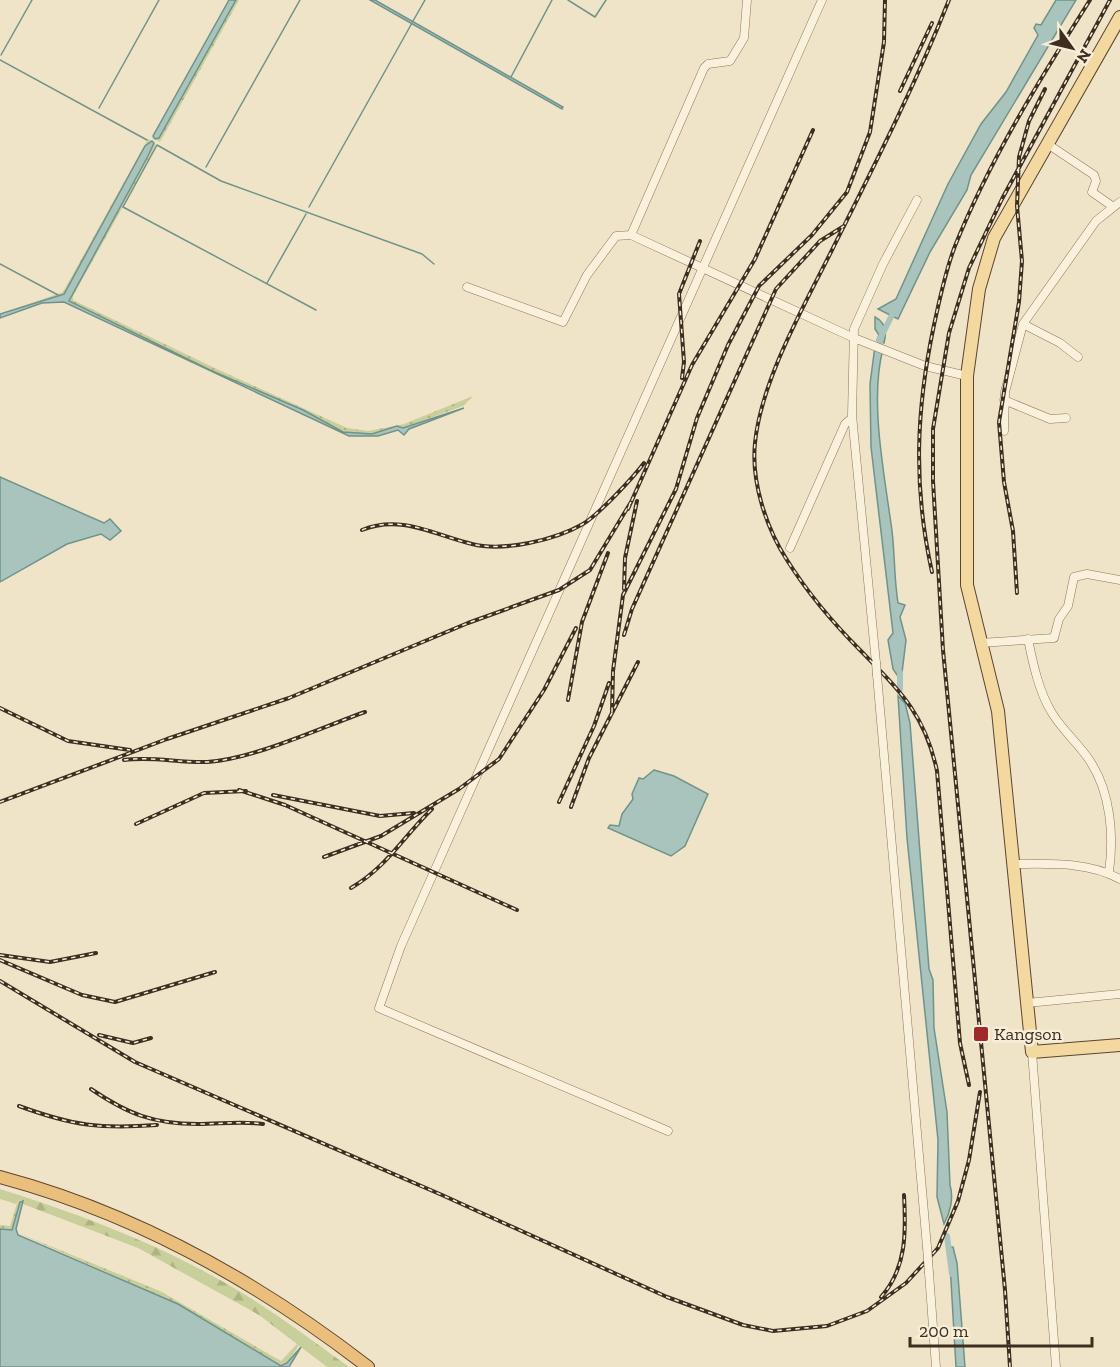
<svg xmlns="http://www.w3.org/2000/svg" width="1120" height="1367" viewBox="0 0 1120 1367" font-family="'Zilla Slab',serif">
	<style>
		.grass { fill: url(#grass-dots) }
		.forest { fill: url(#forest-firs) }
		.water { fill: #a9c4bc; stroke: #6f938a; stroke-width: 1.5 }
		.lines { fill: none; stroke-linecap: round; stroke-linejoin: round }
		.stream { stroke: #6f938a; stroke-width: 1.5 }
		.canal { stroke: #a9c4bc; stroke-width: 6 }
		.minor-casing { stroke: #8d765c; stroke-width: 9 }
		.primary-casing { stroke: #5b4430; stroke-width: 14 }
		.trunk-casing { stroke: #5b4430; stroke-width: 14 }
		.minor { stroke: #faf1dc; stroke-width: 8 }
		.primary { stroke: #f3d9a0; stroke-width: 12 }
		.trunk { stroke: #eabe7c; stroke-width: 12 }
		.rail-casing { stroke: #3d2e20; stroke-width: 4 }
		.rail { stroke: #f7eed8; stroke-width: 1.5; stroke-dasharray: 4.5; stroke-linecap: butt }
		.minor-bridge-casing { stroke: #8d765c; stroke-width: 9; stroke-linecap: butt }
		.minor-bridge { stroke: #faf1dc; stroke-width: 8 }
		.poi-dot { fill: #9e2a2b; stroke: #f7eed8; stroke-width: 2 }
		.labels { text-anchor: middle; dominant-baseline: central; stroke-width: 5; stroke-linejoin: round; paint-order: stroke }
		.poi-label { font-size: 18px; fill: #3d2e20; stroke: #f7eed8; text-anchor: start }
	</style>
	<defs>
		<pattern id="grass-dots" width="8" height="8" patternUnits="userSpaceOnUse" patternTransform="scale(1.5)"><rect width="8" height="8" fill="#c9cf9b"/><path d="M2 2h.1M6 6h.1" fill="none" stroke="#aeb285" stroke-width="1.8" stroke-linecap="round"/></pattern>
		<pattern id="forest-firs" width="22" height="20" patternUnits="userSpaceOnUse" patternTransform="scale(1.5)"><rect width="22" height="20" fill="#c9cf9b"/><path d="M5 1l3.5 6h-7zM16 11l3.5 6h-7z" fill="#aeb285"/></pattern>
	</defs>
	<rect width="100%" height="100%" fill="#f0e4c8"/>
	<!-- grass -->
	<path class="grass" d="M236 0H239L160 142 152 138 153 136 155 139Z
		M148 139 152 141 145 146 64 293 0 314 63 292Z
		M154 143 156 145 149 160 73 296V300L219 370 347 428 368 431 404 424 473 396 463 406 403 428 372 434 343 432 303 410 210 370 69 301Z
		M18 1200 21 1201 12 1230 9 1232 0 1229V1225L10 1226Z
		M16 1232 160 1291 281 1361 297 1344 299 1345 287 1364 281 1366 178 1304Z"/>
	<!-- forest -->
	<path class="forest" d="M0 1189C83 1215 164 1246 239 1291 277 1314 313 1341 349 1367H327L259 1315 138 1248 23 1204V1201L18 1200 16 1204 0 1199Z"/>
	<!-- water -->
	<path class="water" d="M229 0H236L159 138 155 139 153 136Z
		M370 0H375L563 107 562 109Z
		M1056 0H1076L971 175 967 190 930 252 898 319 878 309 896 299 948 184 981 124 1006 92 1038 35 1034 28 1036 24 1041 25Z
		M152 141 154 143 148 156 69 301 210 370 303 410 343 432 372 434 397 426 403 428 464 408 409 429 404 435 398 430 378 436H349L64 302 42 303 0 318V314L64 294 145 146Z
		M875 317C885 322 887 332 884 343L877 340 879 335 875 329Z
		M875 346 883 349C869 401 885 478 892 531 895 556 894 578 898 603L905 605 900 617 906 640 901 681 893 669 888 640 893 633 871 447 870 384Z
		M0 477 104 523 110 519 121 531 110 540 101 534 67 544 0 582Z
		M898 696 905 703 910 723 929 969 933 980 934 1028 947 1112 950 1185C954 1198 950 1213 944 1224L937 1197 938 1140 907 838Z
		M654 770 674 776 708 794 685 846 671 856 608 828 610 825 619 826 622 814 633 799 632 794 639 778 643 779Z
		M23 1201 16 1229 18 1235 178 1304 281 1366 287 1363 301 1347 289 1367H0V1229L12 1230 20 1202Z
		M949 1247H953L957 1263 965 1367H956Z"/>
	<g class="lines">
		<!-- stream -->
		<path class="stream" d="M568 0 595 17 606 0
			M413 21 425 0
			M1 55 32 0
			M0 60 147 140
			M511 77 552 0
			M99 108 159 0
			M206 167 300 0
			M309 207 412 23
			M0 264 58 295
			M267 283 306 214
			M316 310 123 207 157 145 221 181 422 254 434 264"/>
		<!-- canal -->
		<path class="canal" d="M879 352 880 339 895 309
			M900 689V673
			M947 1236 952 1274"/>
		<defs>
			<path id="minor" d="M1049 145 1094 175 1096 181 1092 192 1112 206
				M631 235 704 68 708 64 730 61 744 38 747 0
				M467 287 563 322 587 275 616 236 631 235 854 338 925 366 967 376
				M1023 324 1060 343 1078 357
				M1004 400 1050 419 1066 418
				M1004 431 1005 392 1023 324 1096 221 1120 202
				M790 548 845 424 852 418
				M1028 639C1033 664 1039 692 1052 713 1063 731 1079 744 1090 761 1111 793 1114 836 1109 872
				M980 643 1054 638 1059 619 1068 606 1074 577 1087 574 1120 580
				M876 663 852 415 854 329 883 264 917 200
				M877 675 927 1247
				M1013 864C1049 864 1087 861 1120 879
				M1027 1003 1120 994
				M1032 1052 1056 1367
				M668 1131 379 1008 401 946 822 0
				M929 1273 936 1367"/>
			<path id="primary" d="M1120 17 994 238 979 289 967 376V585L998 711 1032 1052 1120 1045"/>
			<path id="trunk" d="M0 1177C135 1213 258 1282 368 1367"/>
		</defs>
		<!-- minor casing -->
		<use href="#minor" class="minor-casing"/>
		<!-- primary casing -->
		<use href="#primary" class="primary-casing"/>
		<!-- trunk casing -->
		<use href="#trunk" class="trunk-casing"/>
		<!-- minor -->
		<use href="#minor" class="minor"/>
		<!-- primary -->
		<use href="#primary" class="primary"/>
		<!-- trunk -->
		<use href="#trunk" class="trunk"/>
		<defs>
			<path id="rail" d="M949 0C915 86 873 168 832 250 804 306 761 381 755 443 751 481 766 528 787 560 807 592 834 624 861 651 900 691 925 714 937 771L960 1043 969 1085
				M900 91 932 23
				M682 378 684 362 679 294 700 241
				M628 509 692 365 755 259 813 130
				M362 530C401 514 434 535 472 544 504 552 555 540 583 524 598 515 633 478 644 463
				M932 572C913 486 916 410 934 325 940 298 945 272 955 246 990 159 1040 79 1090 0
				M624 589 625 558 637 501
				M1017 593 1013 531 1004 482 999 422 1019 302 1022 261 1017 206 1019 157 1029 121 1045 89
				M624 635 632 609 776 289 820 241 844 226
				M568 700 582 622 608 553
				M0 708 68 741 130 750
				M612 712 613 671 623 595 676 489 697 418 728 345 759 286 812 235 847 192 870 132 884 42 885 0
				M124 760C152 756 179 763 207 762 254 759 320 728 365 712
				M239 790 285 805 517 910
				M273 795 380 816 414 813
				M0 802 167 739 289 698 468 623 559 590 590 570 631 502
				M559 802 594 726 609 683
				M571 807 589 758 638 662
				M136 824 204 793 246 791
				M324 857 381 836 459 789 499 759 544 690 576 628
				M351 888C387 867 403 837 432 809
				M0 955 50 962 96 953
				M0 960 82 995 115 1002 215 972
				M0 981 135 1062 442 1195 667 1297 743 1325 773 1331 827 1326 867 1311 906 1283 938 1248 958 1201 969 1160 980 1092
				M99 1035 133 1043 151 1038
				M91 1089C128 1114 153 1124 198 1124 220 1124 241 1121 263 1124
				M19 1106C74 1126 99 1129 157 1125
				M881 1297C907 1268 906 1231 904 1195
				M1010 1367 1005 1290 943 650 933 481V429L949 333 969 268 1002 199 1110 0"/>
		</defs>
		<!-- rail casing -->
		<use href="#rail" class="rail-casing"/>
		<!-- rail -->
		<use href="#rail" class="rail"/>
		<defs>
			<path id="minor-bridge" d="M876 663 877 675
				M927 1247 929 1273"/>
		</defs>
		<!-- minor-bridge casing -->
		<use href="#minor-bridge" class="minor-bridge-casing"/>
		<!-- minor-bridge -->
		<use href="#minor-bridge" class="minor-bridge"/>
	</g>
	<!-- markers -->
	<rect class="poi-dot" x="973" y="1026" width="16" height="16" rx="3"/>
	<g class="labels">
		<!-- poi labels -->
		<g class="poi-label">
			<text x="994" y="1034">Kangson</text>
		</g>
	</g>
	<!-- north arrow -->
	<g transform="translate(1072 48) rotate(124)" stroke="#f7eed8" stroke-width="4.5" paint-order="stroke">
	<path d="M0-4.5L10 22L0 15L-10 22Z" fill="#3d2e20"/>
	<text y="-9" font-size="16" font-weight="bold" text-anchor="middle" fill="#3d2e20">N</text>
	</g>
	<!-- scale -->
	<path d="M910 1337v9h182v-9" fill="none" stroke="#3d2e20" stroke-width="3"/>
	<text x="919" y="1337" font-size="18" fill="#3d2e20" stroke="#f7eed8" stroke-width="4.5" paint-order="stroke">200 m</text>
</svg>
